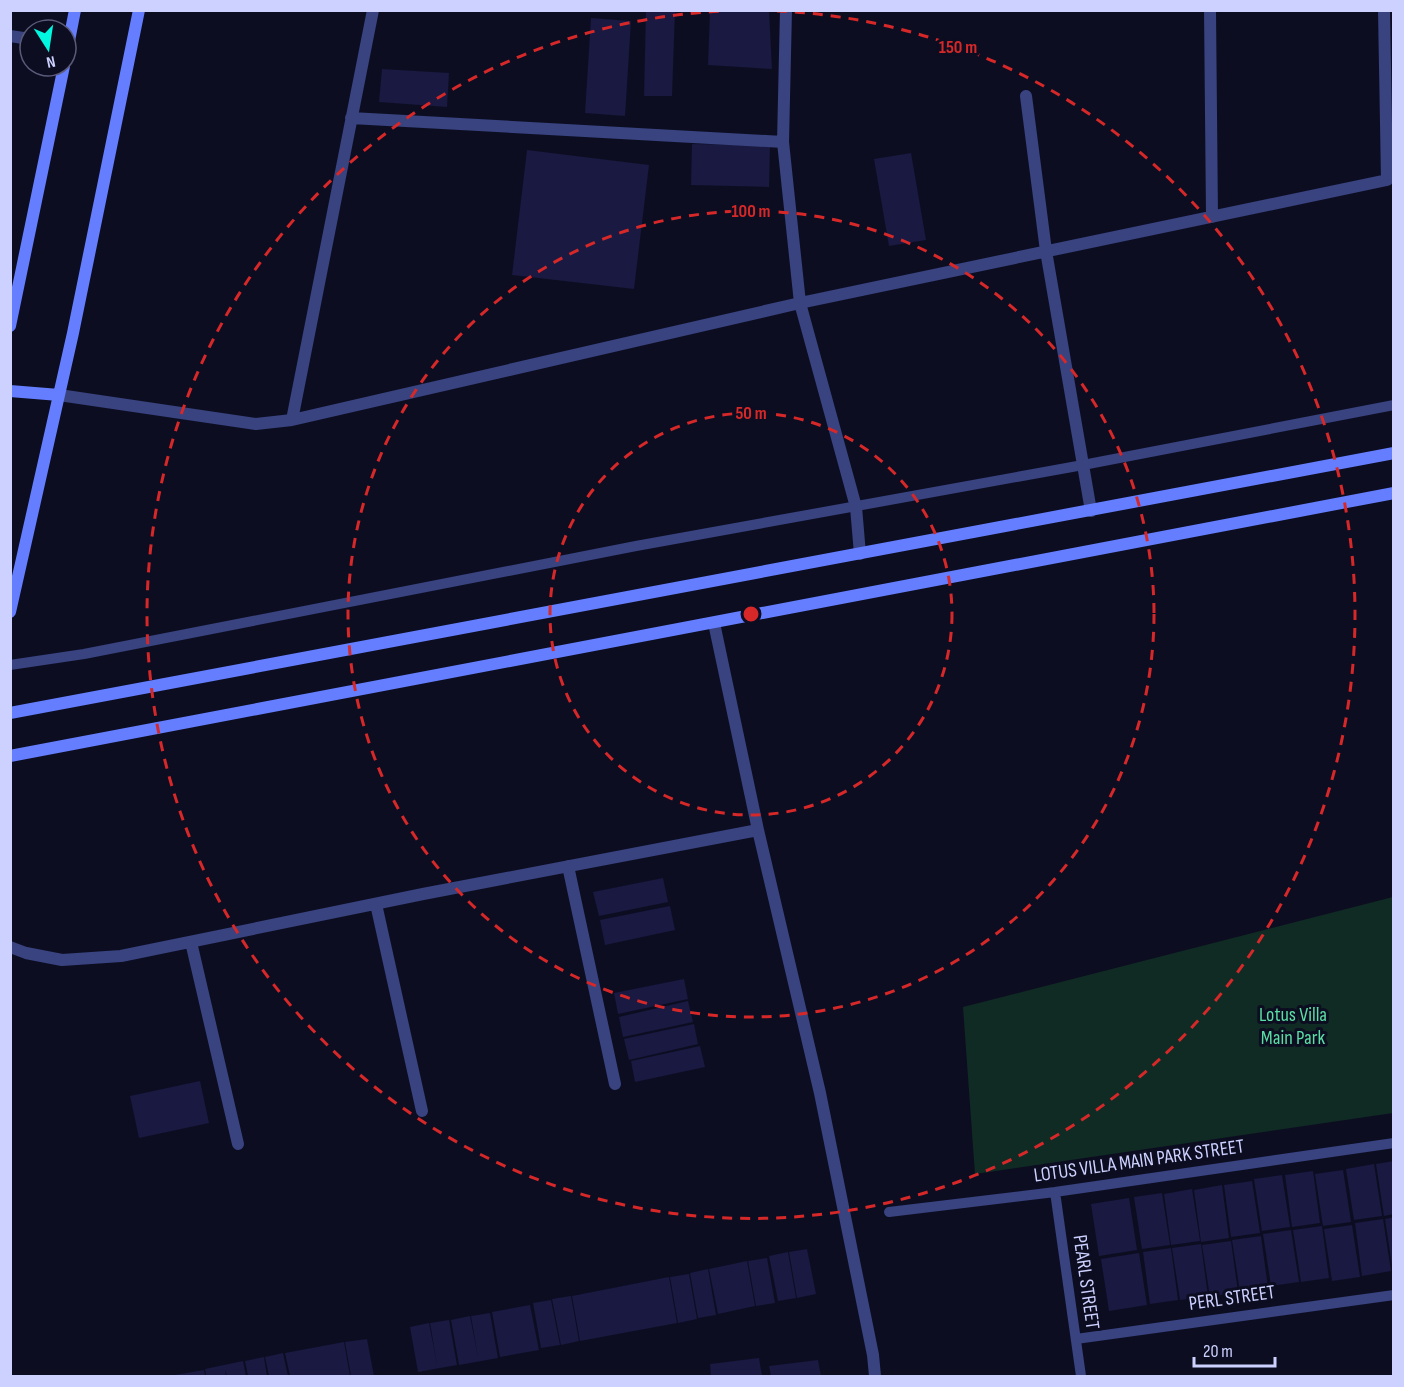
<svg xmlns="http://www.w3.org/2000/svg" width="1404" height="1387" viewBox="0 0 1404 1387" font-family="'Sofia Sans Condensed',sans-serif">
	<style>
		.green { fill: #102b24 }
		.building { fill: #191941 }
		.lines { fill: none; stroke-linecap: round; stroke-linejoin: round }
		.lane { stroke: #384380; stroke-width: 10 }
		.street { stroke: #384380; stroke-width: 12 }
		.secondary { stroke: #647eff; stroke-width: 12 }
		.ring { fill: none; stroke: #d62828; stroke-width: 3; stroke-dasharray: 10 8 }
		.labels { text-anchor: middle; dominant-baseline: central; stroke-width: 6; stroke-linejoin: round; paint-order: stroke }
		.park-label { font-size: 20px; fill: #59dea3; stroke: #0d0d21 }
		.street-label { font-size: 20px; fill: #cdd1ff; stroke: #0d0d21 }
		.centre { fill: #d62828; stroke: #0d0d21; stroke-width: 3 }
		.ring-label { font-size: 18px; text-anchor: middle; font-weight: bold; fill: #d62828; stroke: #0d0d21; stroke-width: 6; stroke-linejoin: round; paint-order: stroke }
	</style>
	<rect width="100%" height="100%" fill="#0d0d21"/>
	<!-- green -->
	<path class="green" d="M1393 897V1113L975 1174 963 1007Z"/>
	<!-- building -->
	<path class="building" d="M646 10H675L672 96H644Z
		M710 10H769L772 69 708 65Z
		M591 18 631 21 625 116 585 113Z
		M382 69 449 73 447 107 379 102Z
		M692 144 770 145 769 187 691 185Z
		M527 150 649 165 634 289 512 275Z
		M911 153 926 240 889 246 874 159Z
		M663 878 668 902 599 916 593 892Z
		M670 906 675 930 605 945 600 920Z
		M684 979 688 999 618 1014 614 993Z
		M688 1001 693 1022 623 1037 619 1017Z
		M694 1024 698 1044 629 1060 624 1039Z
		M700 1046 705 1067 635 1082 631 1061Z
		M200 1081 209 1123 139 1138 130 1096Z
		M1394 1161V1214L1384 1216 1376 1164Z
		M1374 1164 1382 1216 1354 1220 1346 1169Z
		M1343 1170 1351 1222 1323 1226 1315 1174Z
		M1313 1171 1320 1223 1292 1227 1285 1175Z
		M1282 1175 1290 1227 1262 1231 1254 1179Z
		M1252 1181 1260 1233 1231 1237 1224 1185Z
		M1222 1185 1229 1238 1201 1242 1194 1190Z
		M1192 1189 1200 1241 1171 1245 1164 1194Z
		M1162 1193 1170 1245 1142 1249 1134 1197Z
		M1129 1198 1137 1250 1099 1256 1091 1204Z
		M1394 1217V1266H1392L1385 1219Z
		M1383 1219 1391 1271 1362 1276 1355 1223Z
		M1352 1225 1360 1277 1332 1281 1324 1229Z
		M1322 1226 1329 1278 1301 1282 1293 1230Z
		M1291 1230 1299 1282 1271 1286 1263 1234Z
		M1261 1236 1268 1288 1240 1292 1232 1240Z
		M1231 1241 1238 1292 1210 1297 1202 1245Z
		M1201 1244 1208 1296 1180 1300 1172 1248Z
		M1171 1248 1178 1300 1150 1304 1143 1252Z
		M807 1249 816 1294 797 1298 789 1252Z
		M788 1252 796 1298 778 1301 769 1256Z
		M1139 1253 1147 1305 1109 1311 1101 1259Z
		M767 1258 775 1303 756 1306 748 1261Z
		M747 1261 755 1306 718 1314 709 1269Z
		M708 1269 716 1315 698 1318 690 1273Z
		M689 1274 697 1319 678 1323 670 1277Z
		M669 1277 677 1323 580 1341 572 1296Z
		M571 1296 579 1341 561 1345 552 1299Z
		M551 1300 560 1345 541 1348 533 1303Z
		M530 1305 539 1350 500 1357 492 1312Z
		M490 1313 498 1358 459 1365 451 1320 470 1316 478 1357 471 1316Z
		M449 1320 457 1365 418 1372 410 1327 429 1323 437 1364 430 1323Z
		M367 1339 374 1376H351L345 1342Z
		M344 1342 350 1376H290L285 1353Z
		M283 1353 288 1376H269L265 1357Z
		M264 1357 267 1376H248L245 1361Z
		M759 1358 762 1376H711L710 1364Z
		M818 1360 821 1376H771L769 1366Z
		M243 1361 246 1376H227L225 1370 226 1376H206L205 1369Z
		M204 1370 205 1376H175V1375Z"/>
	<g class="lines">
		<!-- lane -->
		<path class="lane" d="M10 665 84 654 636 546 1083 465 1394 405
			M1055 1192 1081 1376
			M889 1212 1055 1192 1394 1143
			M1076 1339 1394 1295"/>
		<!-- street -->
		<path class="street" d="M786 10 783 142 800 303 856 507 860 554
			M1210 10 1212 217
			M10 36 30 39
			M1026 96 1046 251 1091 511
			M351 118 783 142
			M59 395 256 424 292 420 800 303 1387 180 1384 10
			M292 420 373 10
			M714 623 758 830 820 1093 873 1355 875 1376
			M568 866 615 1084
			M376 904 422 1111
			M191 942 238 1144
			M10 947 26 953 62 960 121 956 423 894 758 830"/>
		<!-- secondary -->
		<path class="secondary" d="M66 56 75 10
			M10 326 64 66
			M10 391 59 395
			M10 612 73 333 139 10
			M10 713 1394 453
			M10 756 1394 493"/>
	</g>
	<!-- distance rings -->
	<g class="ring">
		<circle cx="751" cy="614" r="201"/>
		<circle cx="751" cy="614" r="403"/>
		<path d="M777 11A604 604 0 1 1 725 11"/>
	</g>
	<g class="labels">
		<!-- park labels -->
		<g class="park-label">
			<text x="1293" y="1015">Lotus Villa<tspan x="1293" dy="23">Main Park</tspan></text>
		</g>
		<!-- street labels -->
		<g class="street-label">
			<text transform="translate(1139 1161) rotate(-8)">LOTUS VILLA MAIN PARK STREET</text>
			<text transform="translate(1086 1282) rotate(82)">PEARL STREET</text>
			<text transform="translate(1232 1298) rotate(-8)">PERL STREET</text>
		</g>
	</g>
	<circle cx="751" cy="614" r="9" class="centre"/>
	<g class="ring-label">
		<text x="958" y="53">150 m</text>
		<text x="751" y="217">100 m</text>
		<text x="751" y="419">50 m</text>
	</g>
	<!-- border -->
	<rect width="1404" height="1387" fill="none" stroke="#cdd1ff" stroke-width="24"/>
	<!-- north arrow -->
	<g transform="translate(48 48) rotate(168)"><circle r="28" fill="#0d0d21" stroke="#5a5b7a" stroke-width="1.5"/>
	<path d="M0-4.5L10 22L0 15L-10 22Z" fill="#01f7df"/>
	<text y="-9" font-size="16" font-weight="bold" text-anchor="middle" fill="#cdd1ff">N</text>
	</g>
	<!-- scale -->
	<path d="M1194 1357v9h81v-9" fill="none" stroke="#cdd1ff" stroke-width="3"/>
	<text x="1203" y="1357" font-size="18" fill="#cdd1ff" stroke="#0d0d21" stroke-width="4.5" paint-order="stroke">20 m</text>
</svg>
